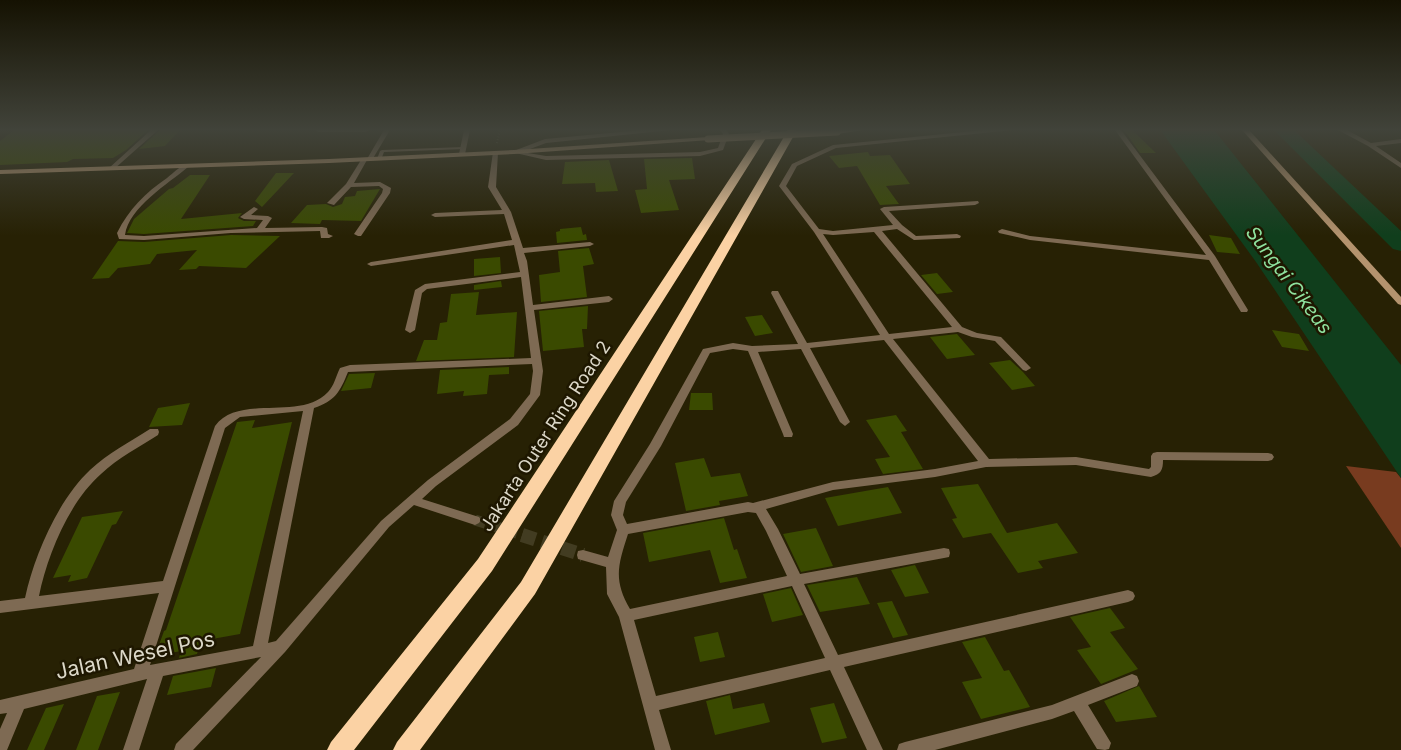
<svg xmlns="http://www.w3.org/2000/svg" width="1401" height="750" viewBox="0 0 1401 750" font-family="Inter,sans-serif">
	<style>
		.forest { fill: #783b1f }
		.water { fill: #103e1c }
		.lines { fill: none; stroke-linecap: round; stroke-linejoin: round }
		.river { fill: #103e1c; fill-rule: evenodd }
		.building { fill: #3a4a00 }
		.street-tunnel-far1 { stroke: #423c21; stroke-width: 11; stroke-dasharray: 11 5.5; stroke-linecap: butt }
		.street-tunnel { stroke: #423c21; stroke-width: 14; stroke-dasharray: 14 7; stroke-linecap: butt }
		.path { stroke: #7c7760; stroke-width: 2; stroke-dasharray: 0.5 2.5; stroke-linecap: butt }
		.lane { fill: #7e6a53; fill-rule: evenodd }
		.street { fill: #7e6a53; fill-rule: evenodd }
		.secondary { fill: #b4936e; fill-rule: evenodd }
		.highway { fill: #fbd2a4; fill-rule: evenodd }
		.secondary-bridge { stroke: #b4936e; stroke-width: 7 }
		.labels { text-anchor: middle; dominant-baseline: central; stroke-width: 5; stroke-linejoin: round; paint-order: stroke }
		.street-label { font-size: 18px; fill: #dcd8c8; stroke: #1e1700 }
		.water-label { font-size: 19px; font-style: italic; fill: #8ee19d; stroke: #1e1700 }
		.near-street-label { font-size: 21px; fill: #dcd8c8; stroke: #1e1700 }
	</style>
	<rect width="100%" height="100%" fill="#272104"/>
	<!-- forest -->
	<path class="forest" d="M1346 466 1396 472 1401 478V548Z"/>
	<!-- water -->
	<path class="water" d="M1161 131H1215L1401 365V478L1256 262Z"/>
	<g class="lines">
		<!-- river -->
		<path class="river" d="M1274 130H1294L1401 231V251L1393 249Z"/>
	</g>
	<!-- building -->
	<path class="building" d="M14 130H148L126 150 113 158 73 159 67 162 0 165V141Z
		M160 130H180L165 146 139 149Z
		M1124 130H1132L1156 153H1140Z
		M868 152 870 156 890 155 910 184 886 186 899 204 880 205 857 166 839 168 829 156Z
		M692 158 695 179 669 180 679 210 641 213 635 190 647 189 644 159Z
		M609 160 618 191 596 192 595 183 562 184 565 162Z
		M276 173H294L262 207 255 201Z
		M190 175H210L181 219 242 213 238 218 244 221H256L253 226 144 234 127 233 134 219 169 189 173 188Z
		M380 189 361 221 322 220 320 224 291 223 307 205 326 204 333 207 342 204 345 197 355 196 357 191Z
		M581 227 583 235 586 234 587 240 557 243 556 232 560 231V229Z
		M231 235 280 236 246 268 199 266 196 269 179 270 197 250 157 254 150 264 118 268 109 278 92 279 118 241 144 242Z
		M1209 235 1231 238 1240 254 1217 252Z
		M589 248 594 264 583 266 587 297 541 302 539 275 560 272 558 251Z
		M500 257 501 273 474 276V259Z
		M937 273 953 292 937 294 921 275Z
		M501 281 502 287 474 290V285Z
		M479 292 476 315 517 312 514 357 416 361 424 340H437L440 323 447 322 451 294Z
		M588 306 587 329H582L584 347 543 351 539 311Z
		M762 315 773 333 755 336 745 317Z
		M1272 330 1299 334 1309 351 1282 347Z
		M957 334 975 355 947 359 930 337Z
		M1010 360 1023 372 1035 386 1012 390 989 363Z
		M509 367V374L489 375 487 394 463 396 464 391 437 394 440 370Z
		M375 373 371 388 341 391 349 374Z
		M691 393H712L713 410H689Z
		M190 403 182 425 149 427 158 408Z
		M896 415 907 431 901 432 923 469 883 474 875 459 890 457 866 420Z
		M255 420 252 428 292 422 240 634 201 641 197 654 179 658 181 651 155 656 164 631 166 630 237 422Z
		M704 458 711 477 740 473 748 496 719 501 720 505 686 511 675 463Z
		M978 484 1007 533 1057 523 1078 553 1038 561 1043 568 1018 573 991 533 963 538 952 519 957 518 941 488Z
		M888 487 902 513 838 526 825 498Z
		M123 511 116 524 112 525 87 578 68 582 71 575 53 578 82 517Z
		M724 518 734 550 737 549 747 578 720 583 710 550 649 562 643 533Z
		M816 528 833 566 801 572 783 534Z
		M915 565 929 593 905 597 891 570Z
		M857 577 870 604 820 612 807 585Z
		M791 588 803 615 772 622 763 594Z
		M892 601 908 635 893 638 877 603Z
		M1110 608 1125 628 1110 632 1138 669 1101 684 1077 650 1091 647 1070 617Z
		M718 632 725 657 700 662 694 637Z
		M985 637 1004 671 1009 670 1030 707 981 719 962 682 982 678 962 642Z
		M216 668 211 687 167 695 173 676Z
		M1139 686 1157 717 1116 722 1104 701Z
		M120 692 98 750H76L97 696Z
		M730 695 733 709 764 703 770 722 715 735 706 701Z
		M834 703 847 738 822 743 810 708Z
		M64 704 44 750H27L46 708Z"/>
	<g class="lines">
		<!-- street-tunnel-far1 -->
		<path class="street-tunnel-far1" d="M475 520 526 536"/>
		<!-- street-tunnel -->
		<path class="street-tunnel" d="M522 535 583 555"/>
		<!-- path -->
		<path class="path" d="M497 143 500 130"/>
		<!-- lane -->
		<path class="lane" d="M463 147 465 148V149L384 152 381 160 377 159 380 151 382 150Z"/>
		<!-- street -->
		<path class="street" d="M151 130H158L113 170H109V168Z
			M315 130H369L366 132H318Z
			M384 130H390L372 160H368L367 159Z
			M464 130H470L465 154 462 156 459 154Z
			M642 130H671L546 143 522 152 546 156 700 152 718 148 723 134 720 130H727L729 134 723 150 700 156 546 160 511 152 545 139Z
			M984 130H1013L836 148 797 166 786 186 819 229 833 231 893 225 880 209 884 207 978 201 979 203 975 205 889 211 902 225 916 236 957 234 961 236 960 238 914 240 897 229 882 231 962 327 977 333 1001 337 1031 368 1026 371 1023 370 995 341 972 337 958 332 893 339 989 459 1076 457 1149 469 1151 467V456L1153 453 1157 452 1268 453 1272 454 1274 457 1272 460 1268 461 1163 460C1163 470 1161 474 1151 477L1076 465 986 467 935 477 833 490 766 509 778 529 800 574 944 548 949 549 950 553 949 557 944 558 804 584 838 655 1128 590 1133 592 1135 596 1133 600 1128 602 844 667 883 750H867L830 670 659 710 671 750H655L619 617 607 594 606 567 578 559 577 555 578 551 583 550 608 557 617 530 611 515 614 501 650 444 703 349 733 343 752 346 798 344 771 293 772 291H778L779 293 807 343 880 335 814 232 779 186 792 164 833 145ZM874 232 952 327 889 334 823 234 833 235ZM884 340 978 461 935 469 833 482 753 503 748 502 627 524 623 515 626 502 661 446 710 353 733 349 748 351 783 434 784 437H792L793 434 758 352 801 349 840 422 845 426 850 422 810 348ZM748 512 756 513 766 531 787 576 630 609C613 580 618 565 628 534ZM792 586 825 658 656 696 634 620Z
			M1115 130H1121L1215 256 1248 310 1247 312H1241L1209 260 1030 240 999 233 998 231 1002 229 1030 236 1206 255Z
			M1338 130H1347L1371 143 1401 139V143L1376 146 1401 163V168L1368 146Z
			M493 152 498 153 496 187 511 212 523 248 590 242 594 244 590 246 524 253 527 261 533 305 609 296 613 299 609 302 534 310 543 371 540 395 518 425 436 486 422 499 479 517 481 520 479 523 475 525 414 505 389 527 285 652 193 750H174L176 744 261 657 163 676 139 750H123L147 679 24 709 7 750H0V729L7 713 0 714V700L134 669 159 593 0 613V601L25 598C34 556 58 500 90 470 108 453 130 442 150 429H158L159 432 158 435C139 447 118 458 101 474 69 502 47 556 39 596L163 581 215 426C239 393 300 422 328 392 334 386 336 376 340 368L350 365 531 358 521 277 427 289 422 293 415 330 410 333 405 330 415 290 425 284 520 272 514 245 371 266 367 264 371 262 512 240 504 214 435 217 431 215 435 213 502 210 488 187ZM532 364 533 371 530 394 510 419 428 480 381 521 276 641 268 643 314 408C335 401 340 392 348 372ZM303 411 253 646 150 665 225 428 240 417Z
			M364 158 367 160 354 183 380 182 391 188 390 193 361 236H358L354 234 382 193 383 189 379 186 351 187 334 205 327 203 346 184 361 160Z
			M186 164 189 166 188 167C168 184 129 207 125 235L144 236 257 228 263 220 244 219 240 217 254 207 258 209 251 215 268 216 272 218 265 228 322 227 327 228 328 234 333 236 329 238H321L320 231 231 233 144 240 119 239 117 233C129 209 145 193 167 178 173 173 179 167 186 164Z
			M1132 674 1137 676 1139 681 1137 686 1088 705 1111 743 1109 749 1105 750 1097 749 1074 711 1052 719 935 750H897L899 744 905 742 1052 705Z"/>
		<!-- secondary -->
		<path class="secondary" d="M863 130 837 134 834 132 836 130Z
			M1242 130H1249L1401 297V305L1398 304Z
			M708 137 711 139 710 140 514 154 329 163 0 174V170L329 159 514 150Z"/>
		<!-- highway -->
		<path class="highway" d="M762 130H771L492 571 354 750H327L331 742 478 559Z
			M788 130H797L535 594 420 750H393L397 742 521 582Z"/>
		<!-- secondary-bridge -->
		<path class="secondary-bridge" d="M708 139 837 132"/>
	</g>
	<!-- sky -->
	<linearGradient id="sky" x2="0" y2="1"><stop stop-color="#151202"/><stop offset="0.55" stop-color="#41433a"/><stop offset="1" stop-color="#41433a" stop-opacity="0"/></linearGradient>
	<rect width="1401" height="236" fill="url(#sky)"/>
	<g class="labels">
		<!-- street labels -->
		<g class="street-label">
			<text transform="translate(545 436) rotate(-57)">Jakarta Outer Ring Road 2</text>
		</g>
		<!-- water labels -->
		<g class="water-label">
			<text transform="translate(1289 280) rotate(53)">Sungai Cikeas</text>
		</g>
		<!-- near-street labels -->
		<g class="near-street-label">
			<text transform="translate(135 655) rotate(-12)">Jalan Wesel Pos</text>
		</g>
	</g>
</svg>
